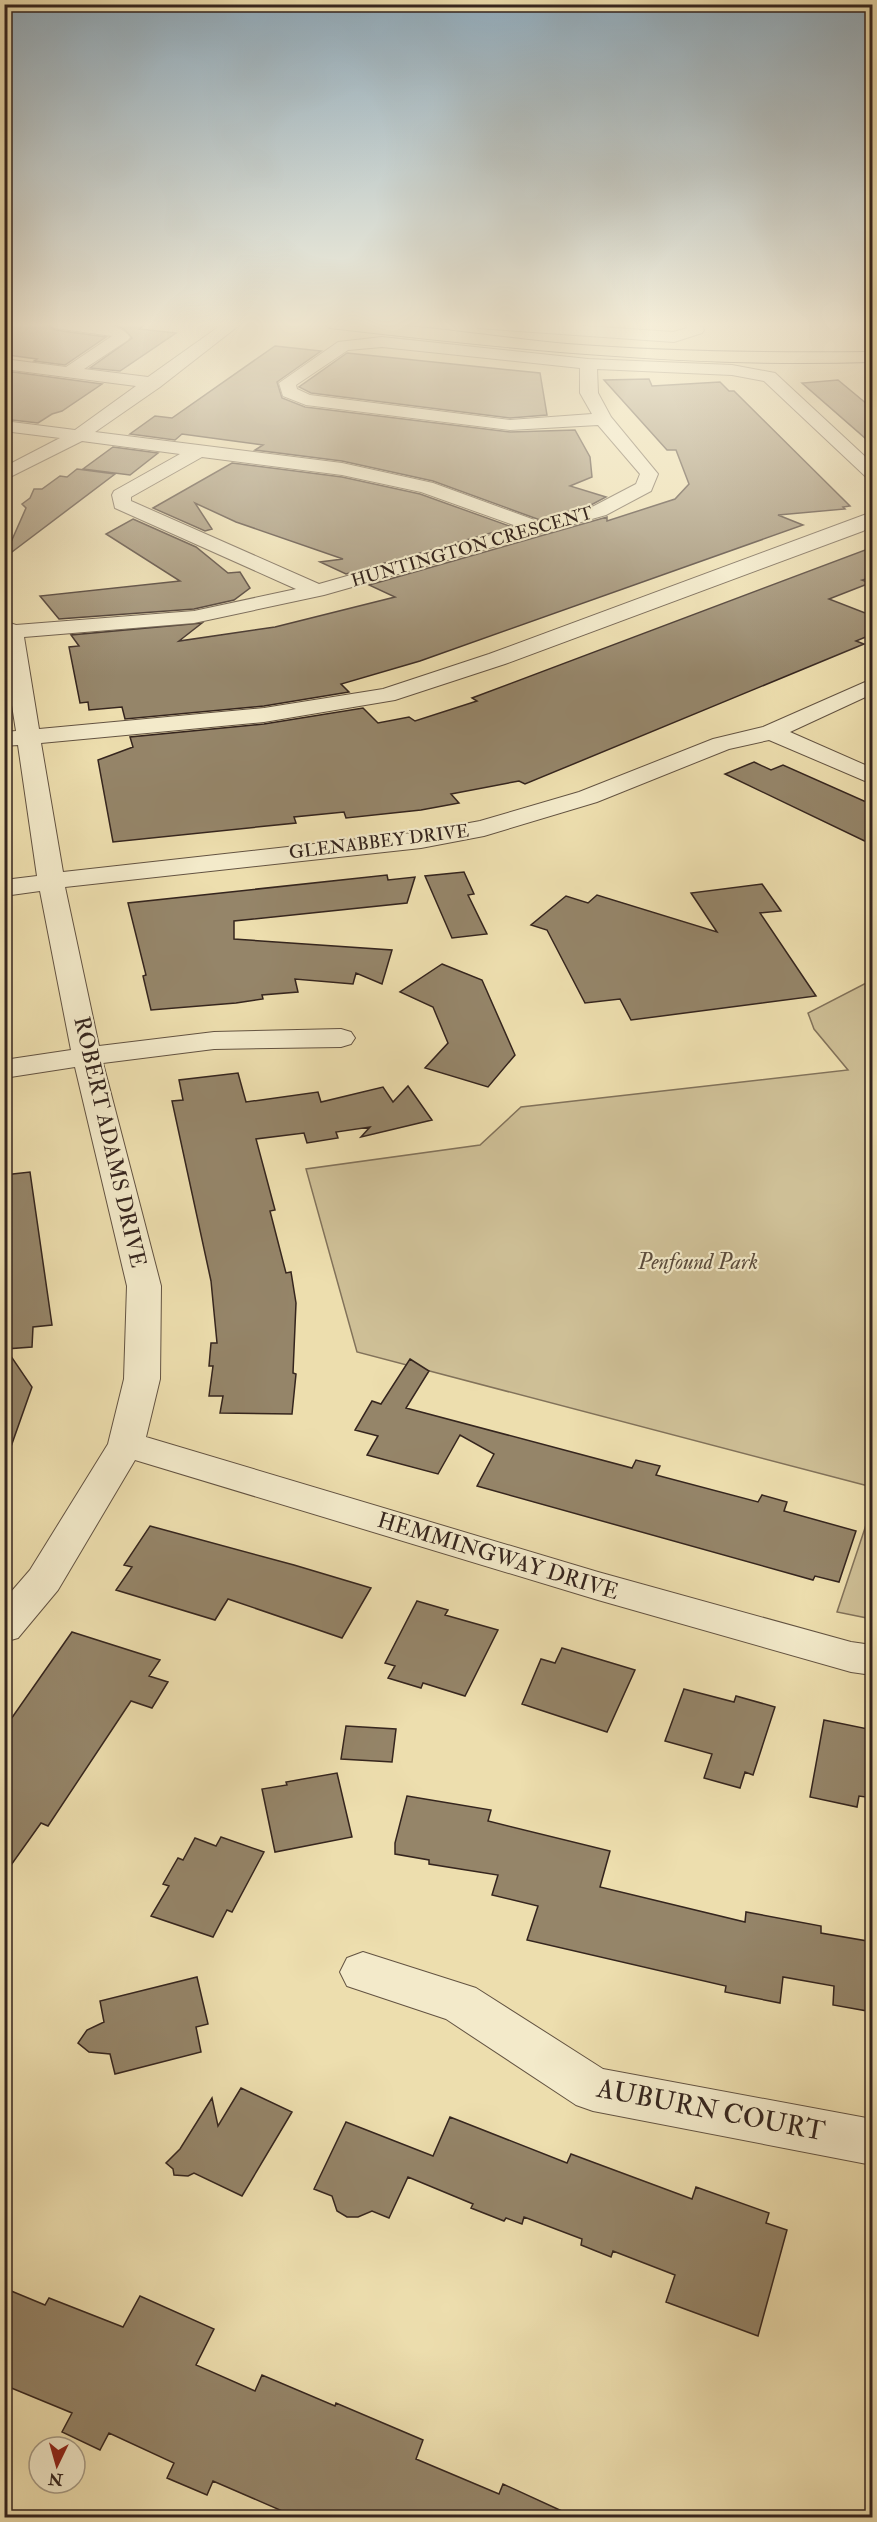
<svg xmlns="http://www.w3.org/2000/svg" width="877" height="2522" viewBox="0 0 877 2522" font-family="'IM FELL Double Pica',serif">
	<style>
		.green { fill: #cebf96; stroke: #82725a; stroke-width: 1.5 }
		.building { fill: #958569; stroke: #35251e; stroke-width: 1.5 }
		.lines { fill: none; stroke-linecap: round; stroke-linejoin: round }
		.minor-casing { stroke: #635342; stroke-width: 2 }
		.major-casing { stroke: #35251e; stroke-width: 2 }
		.minor { fill: #f3eaca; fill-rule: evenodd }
		.major { fill: #eddeae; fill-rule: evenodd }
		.labels { text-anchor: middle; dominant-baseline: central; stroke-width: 4.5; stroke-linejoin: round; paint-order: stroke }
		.far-street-label { font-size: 18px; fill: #35251e; stroke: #f3eaca }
		.street-label { font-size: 22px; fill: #35251e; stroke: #f3eaca }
		.park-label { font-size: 22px; font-style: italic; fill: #5b4c3c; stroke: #f3eaca }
		.near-street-label { font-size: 27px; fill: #35251e; stroke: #f3eaca }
	</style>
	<rect width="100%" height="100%" fill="#eddeae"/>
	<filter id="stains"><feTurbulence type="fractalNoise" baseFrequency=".00333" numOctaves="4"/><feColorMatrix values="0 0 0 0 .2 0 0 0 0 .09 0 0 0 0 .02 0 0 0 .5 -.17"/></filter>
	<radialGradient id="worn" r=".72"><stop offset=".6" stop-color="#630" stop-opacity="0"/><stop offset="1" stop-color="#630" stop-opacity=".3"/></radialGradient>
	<!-- green -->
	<path class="green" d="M872 980V1487L357 1352 306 1169 480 1145 521 1107 848 1070 814 1029 808 1013Z
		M872 1507V1619L837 1612Z"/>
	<!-- building -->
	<path class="building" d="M10 323H45L55 330 106 337 65 365 34 361 37 359 8 355Z
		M111 323H148L139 329 176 333 120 371 90 368 132 338 124 329Z
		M275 346 321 351 277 382 282 398 305 407 510 432 575 430 590 457 592 477 570 486 606 497 591 505 540 520 433 481 342 461 255 450 263 445 182 434 175 440 130 434 155 416 172 418Z
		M347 353 540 373 547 415 510 418 311 393 299 387Z
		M13 372 102 384 62 411 52 414 38 423 4 419V378Z
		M649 379 652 386 720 382 729 391H734L850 506 843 507 845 509 778 515 803 525 420 661 341 684 349 692 264 706 125 719 122 707 89 710 88 702 80 703 69 647 79 646 71 635 202 623 179 641 275 627 395 597 369 585 607 517V521L675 499 689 484 676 450H667L604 380Z
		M838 380 873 409V445L802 383Z
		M113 447 158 453 130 475 83 469Z
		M232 463 342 477 420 494 512 527 346 574 320 562 343 559 236 522 195 503 212 529 205 531 153 508Z
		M77 469 115 474 4 558 26 508 22 504 30 498 34 489H42L60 476 67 477Z
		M133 519 196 547 228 573 240 572 250 588 234 600 194 609 59 619 40 596 180 581 106 534Z
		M873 547V577L862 580 870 583 829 599 873 616V634L856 641 864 644 525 784 519 781 451 794 459 803 421 810 346 818 344 812 294 817 296 823 113 842 98 760 133 747 130 737 264 724 363 708 378 723 409 717 415 721 477 701 472 698Z
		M754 762 771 770 783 765 873 805V845L725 774Z
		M464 872 474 894 468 895 487 934 452 938 425 876Z
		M387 875 388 880 415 877 407 903 234 921V939L392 950 382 984 356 973 353 984 295 979 298 992 262 995 263 999 236 1003 151 1010 143 976 146 975 128 903Z
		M762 884 781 911 760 913 816 996 631 1020 620 999 585 1003 547 930 531 925 566 896 588 903 597 895 717 932 691 893Z
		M442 964 482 980 515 1055 488 1087 425 1068 448 1043 433 1007 400 992Z
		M238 1073 246 1102 318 1092 321 1102 383 1087 393 1102 408 1086 432 1120 361 1137 370 1127 336 1132 338 1138 307 1143 304 1133 256 1139 275 1210 270 1211 286 1273 291 1272 296 1303 293 1373 296 1374 292 1414 220 1413 223 1396H209L213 1366H209L211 1343H217L211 1281 172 1101 183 1100 179 1080Z
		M30 1172 52 1325 33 1327 32 1347 6 1349 32 1387 8 1455 4 1454V1175Z
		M410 1359 429 1371 406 1408 632 1468 636 1460 660 1466 656 1475 758 1502 762 1495 787 1502 784 1511 856 1531 839 1582 815 1576 813 1580 477 1486 494 1454 460 1435 438 1474 367 1455 378 1436 355 1430 372 1401 381 1404Z
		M150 1526 294 1565 371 1588 342 1638 228 1599 215 1620 116 1590 132 1567 124 1565Z
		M417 1601 448 1610 445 1615 498 1630 465 1696 423 1683 421 1688 388 1678 395 1666 385 1663Z
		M72 1632 160 1660 149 1676 168 1682 152 1708 131 1701 48 1826 41 1823 4 1875V1729Z
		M562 1648 635 1670 607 1732 522 1704 541 1659 555 1663Z
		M684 1689 734 1702 736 1696 775 1707 753 1775 745 1772 740 1788 704 1778 712 1754 665 1741Z
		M824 1720 873 1730V1798L859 1796 857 1807 810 1797Z
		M346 1726 396 1729 392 1762 341 1759Z
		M337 1773 352 1837 275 1852 262 1789 287 1785 286 1782Z
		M407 1796 491 1810 488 1821 610 1851 600 1887 745 1922 746 1912 821 1926V1933L873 1942V2012L833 2005 834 1986 783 1977 780 2003 725 1992 726 1986 527 1940 538 1906 492 1895 498 1875 429 1864V1860L395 1854V1843Z
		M221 1837 264 1852 232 1912 227 1910 213 1937 151 1916 169 1886 163 1884 178 1858 183 1860 195 1838 216 1846Z
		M197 1977 208 2024 196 2027 201 2052 115 2074 110 2054 89 2052 78 2043 87 2030 104 2022 100 2001Z
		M241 2088 292 2112 242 2196 194 2173 188 2176 174 2175 173 2169 166 2163 180 2149 212 2098 218 2126Z
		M450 2117 567 2163 571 2154 692 2199 696 2187 769 2213 766 2223 787 2230 758 2336 666 2302 675 2275 613 2251 611 2257 581 2245 582 2239 524 2217 522 2224 506 2218 504 2221 471 2208 473 2204 408 2177 389 2218 372 2211 358 2217H347L337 2211 332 2196 314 2189 346 2122 433 2156Z
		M4 2288 45 2305 49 2298 123 2327 140 2296 214 2329 196 2365 255 2391 262 2375 335 2406 336 2403 423 2440 416 2459 499 2494 503 2484 575 2517H296L213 2481 207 2495 167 2478 174 2463 109 2433 100 2450 62 2432 72 2413 4 2385Z"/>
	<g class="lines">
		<defs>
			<path id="minor" d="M47 323C71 322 114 316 130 337L128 340 84 369 148 377 224 323H242L160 387 95 432 342 463 433 483 540 522 592 507 636 484 640 474 598 425 510 430 306 405 283 396 279 383 338 342 382 337 588 359 732 365 775 373 872 463V477L865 476 764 381 732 375 597 369 598 393 611 417 658 474 651 491 606 515 324 595 194 623 24 637 39 729 264 708 383 689 489 654 872 512V526L863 531 505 664 395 700 264 722 41 743 63 872 421 832 480 821 579 792 713 739 763 727 872 679V694L790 732 872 768V784L769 740 729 749 597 802 484 836 421 848 65 887 99 1046 214 1032 341 1029 351 1032 355 1038 351 1044 341 1047 214 1049 103 1063 161 1286 160 1379 146 1437 598 1572 851 1642 872 1645V1675L851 1672 598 1600 135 1460 58 1590 18 1638 4 1642V1600L30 1570 108 1444 124 1379 127 1286 75 1067 4 1078V1060L71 1050 40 891 4 896V880L37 876 18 745 4 746V732L16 731 4 654V621L16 625 194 611 296 589 115 508 112 495 114 491 180 454 82 441 4 480V467L60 438 4 431V421L75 430 136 386 4 369V359L66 367 112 336 55 328ZM382 347 580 368V393L592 414 510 420 310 395 297 389 296 385 348 350ZM202 457 342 475 421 492 519 527 319 584 131 501V497Z
				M470 323H542L673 332 687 328 685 323H701L704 330 702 333 674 342 478 328Z
				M363 1952 476 1988 603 2069 872 2119V2165L593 2111 576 2105 446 2019 347 1986 340 1972 347 1958Z"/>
			<path id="major" d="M322 323C402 320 487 337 567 344 669 352 770 353 872 352V362C690 368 511 349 330 328Z"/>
		</defs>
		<!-- minor casing -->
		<use href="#minor" class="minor-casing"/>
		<!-- major casing -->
		<use href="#major" class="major-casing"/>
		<!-- minor -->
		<use href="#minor" class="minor"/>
		<!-- major -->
		<use href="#major" class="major"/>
	</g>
	<!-- sky -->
	<linearGradient id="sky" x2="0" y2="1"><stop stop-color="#91acbd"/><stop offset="0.48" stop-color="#f7f0db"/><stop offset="1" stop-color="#f7f0db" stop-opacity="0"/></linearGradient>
	<rect width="877" height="676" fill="url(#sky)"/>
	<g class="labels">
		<!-- far-street labels -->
		<g class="far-street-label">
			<text transform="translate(472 547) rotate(-16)">HUNTINGTON CRESCENT</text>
			<text transform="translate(379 842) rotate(-7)">GLENABBEY DRIVE</text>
		</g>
		<!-- street labels -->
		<g class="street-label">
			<text transform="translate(110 1142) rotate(77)">ROBERT ADAMS DRIVE</text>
			<text transform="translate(498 1556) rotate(17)">HEMMINGWAY DRIVE</text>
		</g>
		<!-- park labels -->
		<g class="park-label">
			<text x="698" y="1262">Penfound Park</text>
		</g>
		<!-- near-street labels -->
		<g class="near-street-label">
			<text transform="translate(711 2110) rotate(11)">AUBURN COURT</text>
		</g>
	</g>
	<!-- margin -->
	<rect width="877" height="2522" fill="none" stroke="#eddeae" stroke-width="24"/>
	<rect x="6" y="6" width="865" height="2510" fill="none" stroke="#35251e" stroke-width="3"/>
	<rect x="12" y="12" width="853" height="2498" fill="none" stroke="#35251e" stroke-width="1.5"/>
	<!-- north arrow -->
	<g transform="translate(57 2465) rotate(185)"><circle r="28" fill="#f3eaca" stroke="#a79b85" stroke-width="1.5"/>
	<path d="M0-4.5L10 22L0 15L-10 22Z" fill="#8f2418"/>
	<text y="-9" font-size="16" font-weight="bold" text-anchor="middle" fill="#35251e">N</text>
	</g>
	<rect width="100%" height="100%" filter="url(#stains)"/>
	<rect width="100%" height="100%" fill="url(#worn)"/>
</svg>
